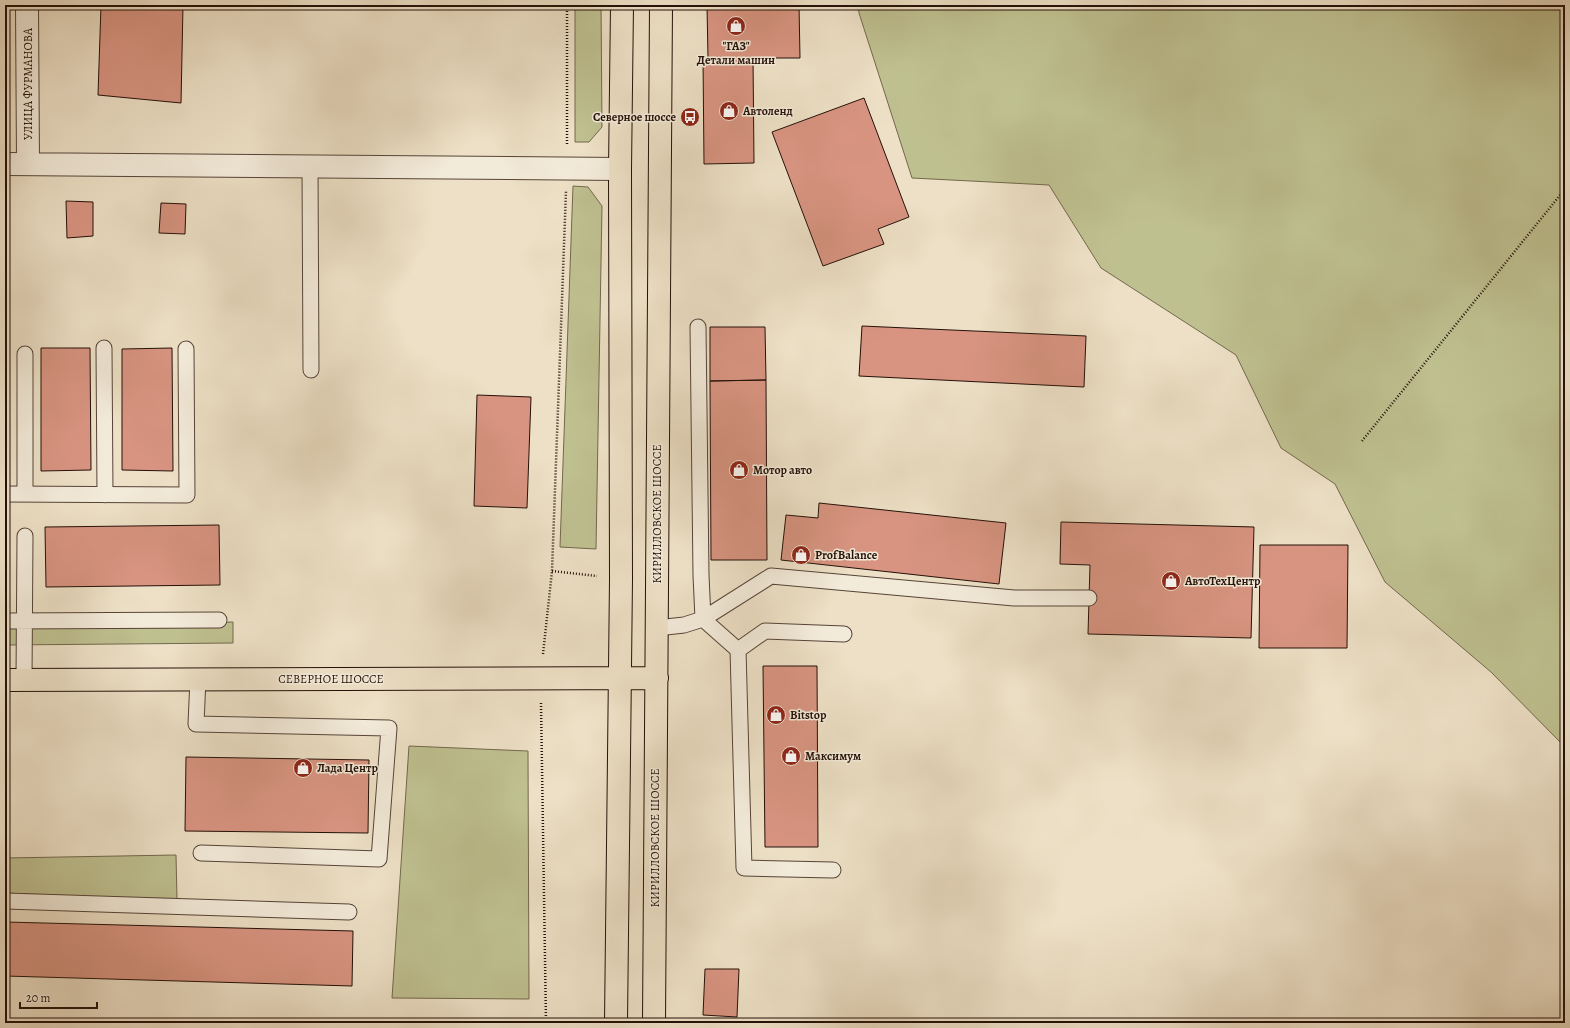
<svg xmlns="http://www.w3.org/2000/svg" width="1570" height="1028" viewBox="0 0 1570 1028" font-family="Alegreya,serif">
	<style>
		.green { fill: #bfc090; stroke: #72684c }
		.building { fill: #d89481; stroke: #241008 }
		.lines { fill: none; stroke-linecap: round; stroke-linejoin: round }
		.service-casing { stroke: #564438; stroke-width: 17 }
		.minor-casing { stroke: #564438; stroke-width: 24 }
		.primary-casing { stroke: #241008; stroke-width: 24 }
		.path { stroke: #241008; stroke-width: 2.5; stroke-dasharray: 1 2; stroke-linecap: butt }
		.service { stroke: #f3ebda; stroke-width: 15 }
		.minor { stroke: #f3ebda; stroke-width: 22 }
		.primary { stroke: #ede0c6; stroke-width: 22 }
		.labels { text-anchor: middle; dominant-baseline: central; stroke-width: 3; stroke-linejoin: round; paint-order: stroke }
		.poi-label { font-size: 12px; font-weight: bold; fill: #241008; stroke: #f3ebda; text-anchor: start }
		.street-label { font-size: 12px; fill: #241008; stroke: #f3ebda }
	</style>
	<rect width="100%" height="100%" fill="#ede0c6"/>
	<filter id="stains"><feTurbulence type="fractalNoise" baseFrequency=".005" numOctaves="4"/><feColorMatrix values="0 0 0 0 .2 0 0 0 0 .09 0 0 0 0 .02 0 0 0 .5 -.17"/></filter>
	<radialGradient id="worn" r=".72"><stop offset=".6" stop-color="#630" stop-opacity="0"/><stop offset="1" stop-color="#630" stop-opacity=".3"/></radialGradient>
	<!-- green -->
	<path class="green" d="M575 5H601L602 127 589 142H575Z
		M858 5H1565V747L1491 672 1385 582 1335 484 1281 448 1236 355 1101 268 1049 185 912 178 859 13Z
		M573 186 588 187 602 206 596 549 560 547Z
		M233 622V643L5 645V628Z
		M409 746 528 751 529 999 392 998Z
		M176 855 177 900 5 893V858Z"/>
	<!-- building -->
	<path class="building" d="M101 5H183L181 103 98 95Z
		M707 5H799L800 58H753L754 163 704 164 703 58H708Z
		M864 98 909 217 878 229 884 244 823 266 772 132Z
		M66 201 93 202V236L67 238Z
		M161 203 186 204 185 234 159 233Z
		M862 326 1086 336 1084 387 859 376Z
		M710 327H765L766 380 710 381Z
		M41 348H90L91 470 41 471Z
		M172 348 173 471 122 470V349Z
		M5 351H6L8 473 5 472Z
		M766 380 767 560H711L710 381Z
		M477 395 531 397 527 508 474 506Z
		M819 503 1006 523 999 584 781 560 786 515 818 518Z
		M1061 522 1254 527 1251 638 1088 634 1090 565 1060 564Z
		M219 525 220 585 46 587 45 527Z
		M5 527H7L8 595H5Z
		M1260 545H1348L1347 648H1259Z
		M763 666H817L818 847H765Z
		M186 757 369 760 368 833 185 831Z
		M5 922 353 931 352 986 5 976Z
		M705 969H739L737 1017 703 1015Z"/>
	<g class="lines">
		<defs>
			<path id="service" d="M310 167 311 370
				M698 327 701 575 703 619 738 650 744 868 833 870
				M104 348 105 495
				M25 354V493
				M5 494 187 495 186 349
				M5 621 219 620
				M657 628 684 625 703 619 771 576 1014 598H1089
				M738 650 765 631 844 634
				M198 679 196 724 389 728 379 859 201 853
				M24 680 25 536
				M5 901 349 912"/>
			<path id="minor" d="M27 5 28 163
				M5 164 620 169"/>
			<path id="primary" d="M5 680 657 678
				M616 1023 621 579 620 169 622 5
				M654 1023 661 5"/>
		</defs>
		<!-- service casing -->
		<use href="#service" class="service-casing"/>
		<!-- minor casing -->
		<use href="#minor" class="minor-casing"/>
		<!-- primary casing -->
		<use href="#primary" class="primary-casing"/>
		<!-- path -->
		<path class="path" d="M567 144V5
			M1362 441 1565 189
			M552 571 597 576
			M543 654 552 571 566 191
			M541 703 546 1023"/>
		<!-- service -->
		<use href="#service" class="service"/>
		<!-- minor -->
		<use href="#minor" class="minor"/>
		<!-- primary -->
		<use href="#primary" class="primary"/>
	</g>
	<!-- icons -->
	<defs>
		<symbol id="shop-disc" viewBox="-11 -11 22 22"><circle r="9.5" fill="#8f2418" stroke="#f3ebda"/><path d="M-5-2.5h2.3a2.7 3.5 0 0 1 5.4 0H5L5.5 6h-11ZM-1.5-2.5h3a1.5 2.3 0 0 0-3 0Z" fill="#fff"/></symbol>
		<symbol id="bus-disc" viewBox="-11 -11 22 22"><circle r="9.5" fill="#8f2418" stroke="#f3ebda"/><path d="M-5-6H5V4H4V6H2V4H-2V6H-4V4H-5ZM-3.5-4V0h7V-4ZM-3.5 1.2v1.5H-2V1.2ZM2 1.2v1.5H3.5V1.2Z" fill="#fff"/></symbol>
	</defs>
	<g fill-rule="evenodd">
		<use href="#shop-disc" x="725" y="15" width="22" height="22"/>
		<use href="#shop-disc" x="718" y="100" width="22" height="22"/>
		<use href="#bus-disc" x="679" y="106" width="22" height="22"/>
		<use href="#shop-disc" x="728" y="459" width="22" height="22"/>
		<use href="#shop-disc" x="790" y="544" width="22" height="22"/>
		<use href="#shop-disc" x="1160" y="570" width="22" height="22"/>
		<use href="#shop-disc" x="765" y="704" width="22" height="22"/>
		<use href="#shop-disc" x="780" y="745" width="22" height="22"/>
		<use href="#shop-disc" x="292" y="757" width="22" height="22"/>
	</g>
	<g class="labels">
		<!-- poi labels -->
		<g class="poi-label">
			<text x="736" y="46" text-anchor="middle">"ГАЗ"<tspan x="736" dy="14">Детали машин</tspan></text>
			<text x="743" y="111">Автоленд</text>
			<text x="676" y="117" text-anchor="end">Северное шоссе</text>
			<text x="753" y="470">Мотор авто</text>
			<text x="815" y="555">ProfBalance</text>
			<text x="1185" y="581">АвтоТехЦентр</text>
			<text x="790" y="715">Bitstop</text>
			<text x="805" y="756">Максимум</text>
			<text x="317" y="768">Лада Центр</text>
		</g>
		<!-- street labels -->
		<g class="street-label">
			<text transform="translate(28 84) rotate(-90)">УЛИЦА ФУРМАНОВА</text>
			<text transform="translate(657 514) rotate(-90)">КИРИЛЛОВСКОЕ ШОССЕ</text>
			<text x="331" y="679">СЕВЕРНОЕ ШОССЕ</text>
			<text transform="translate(655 838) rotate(-90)">КИРИЛЛОВСКОЕ ШОССЕ</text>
		</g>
	</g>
	<!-- margin -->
	<rect width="1570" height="1028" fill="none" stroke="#ede0c6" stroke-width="20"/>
	<rect x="6" y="6" width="1558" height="1016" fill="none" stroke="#241008" stroke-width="2"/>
	<rect x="10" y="10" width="1550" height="1008" fill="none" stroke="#241008"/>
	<!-- scale -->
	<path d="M20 1002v6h77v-6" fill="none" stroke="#241008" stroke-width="2"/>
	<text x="26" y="1002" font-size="12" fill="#241008" stroke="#f3ebda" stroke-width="3" paint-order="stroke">20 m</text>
	<rect width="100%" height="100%" filter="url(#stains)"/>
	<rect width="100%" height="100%" fill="url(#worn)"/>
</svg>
